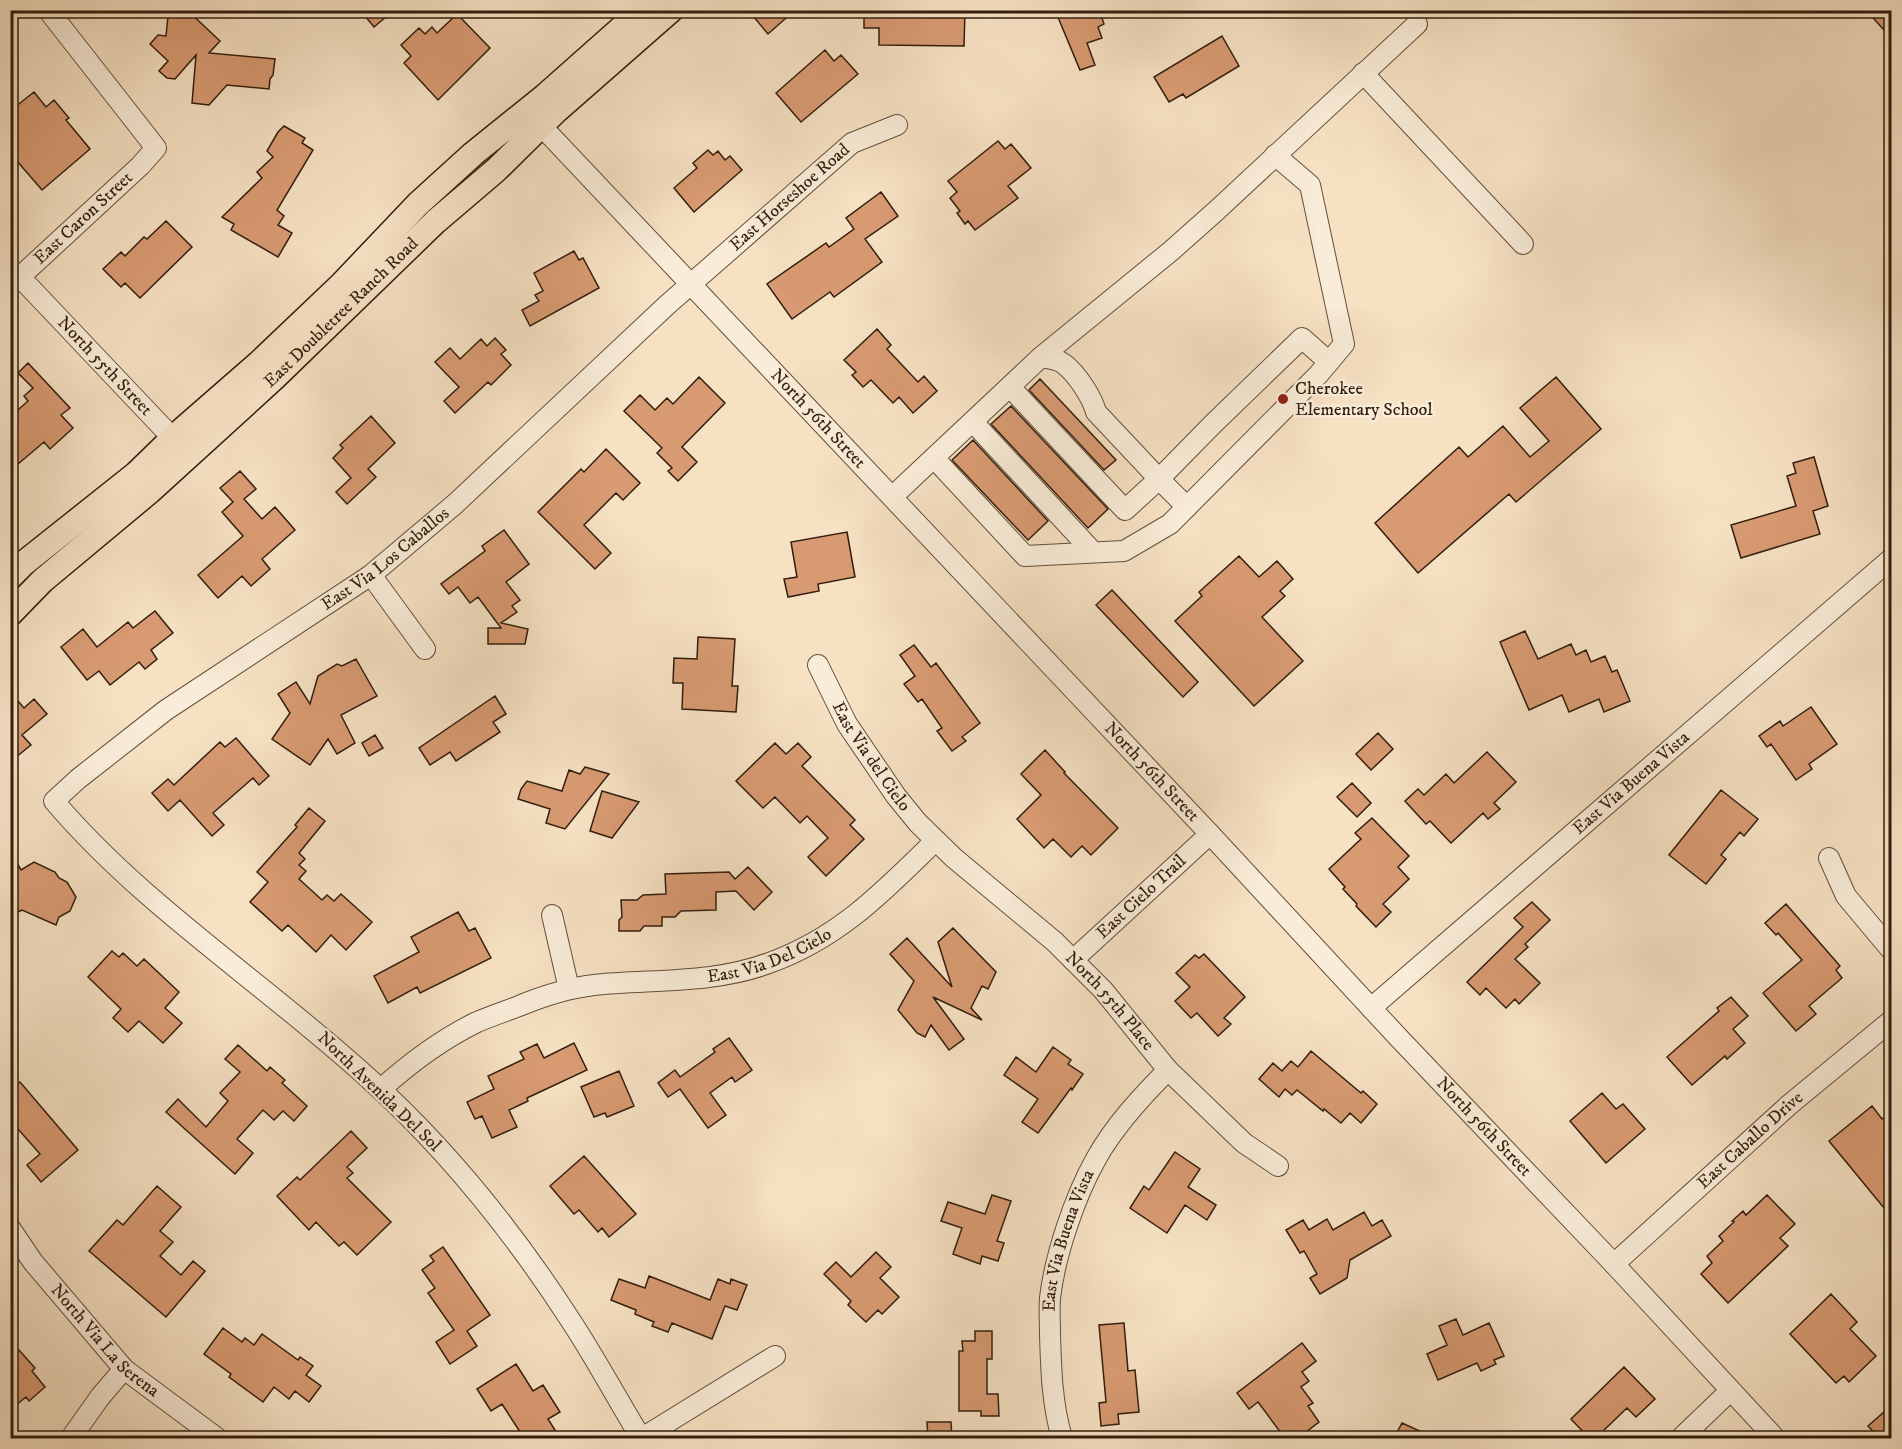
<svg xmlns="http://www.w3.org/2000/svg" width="1902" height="1449" viewBox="0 0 1902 1449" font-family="'IM FELL DW Pica',serif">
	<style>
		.building { fill: #d89a72; stroke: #321e0d; stroke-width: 1.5 }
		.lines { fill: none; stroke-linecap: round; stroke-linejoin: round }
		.minor-casing { stroke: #634f3a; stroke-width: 22 }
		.major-casing { stroke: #321e0d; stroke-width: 27 }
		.minor { stroke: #f9ecd8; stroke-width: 20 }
		.major { stroke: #f6e1c3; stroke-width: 24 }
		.poi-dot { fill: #8f2418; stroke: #f9ecd8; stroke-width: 2 }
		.labels { text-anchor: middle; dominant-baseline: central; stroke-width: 5; stroke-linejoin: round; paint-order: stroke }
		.street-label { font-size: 18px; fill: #321e0d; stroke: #f9ecd8 }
		.poi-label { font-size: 18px; fill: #321e0d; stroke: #f9ecd8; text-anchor: start }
	</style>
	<rect width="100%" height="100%" fill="#f6e1c3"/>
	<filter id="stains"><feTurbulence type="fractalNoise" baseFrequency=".00333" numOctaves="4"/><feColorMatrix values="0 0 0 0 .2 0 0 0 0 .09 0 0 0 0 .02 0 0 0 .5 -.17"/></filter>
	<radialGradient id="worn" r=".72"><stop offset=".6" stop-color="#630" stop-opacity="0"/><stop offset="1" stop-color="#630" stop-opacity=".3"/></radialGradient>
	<!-- building -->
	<path class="building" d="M173 10H187L220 41 209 53 275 59 273 75 270 79 269 89 227 85 209 105 192 103 196 55 175 79 167 78 159 71 168 61 150 44 158 35 166 36 168 16Z
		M360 10H394L374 27Z
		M748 10H795L768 34Z
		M864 10H965L964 46 879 45V28H864Z
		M1055 10H1099L1104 24 1098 27 1102 38 1087 43 1095 65 1080 70Z
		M1866 10H1892V39Z
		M457 14 490 48 438 100 404 63 411 56 401 45 419 28 425 34 432 27 437 33Z
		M1222 36 1239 66 1186 98 1183 94 1169 102 1154 77Z
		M825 50 834 61 841 55 858 74 801 122 776 93Z
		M34 92 46 107 54 100 69 118 66 120 90 149 42 190 10 153V111Z
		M284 126 305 138 302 143 313 150 277 210 284 216 278 225 292 233 278 257 231 230 234 224 222 217 262 178 257 172 273 157 267 151 278 132Z
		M998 141 1005 149 1011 144 1031 168 1008 186 1018 198 975 230 968 221 965 224 957 213 960 211 950 198 957 192 948 181Z
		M708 150 713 155 718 151 725 160 730 156 742 170 694 212 674 188 697 168 693 163Z
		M881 192 898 216 865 239 882 262 834 297 830 292 792 319 767 284 826 243 829 247 854 229 846 218Z
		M166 221 192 247 140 298 125 283 121 287 103 269 121 252 125 256 144 237 147 239Z
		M574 251 579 260 583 258 599 288 530 326 522 310 539 301 535 295 543 291 534 273Z
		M877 329 891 345 887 349 918 382 924 376 937 391 913 413 899 397 893 403 871 380 863 387 852 375 856 372 844 360Z
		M495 338 506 350 501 354 511 365 491 385 488 382 455 413 444 401 459 387 435 362 450 348 460 359 481 339 487 346Z
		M28 363 70 408 61 415 73 428 50 449 44 442 18 464 10 456V417L28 401 24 396 33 388 18 373Z
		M699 377 725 403 682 447 697 462 678 481 668 471 672 468 657 453 662 448 624 411 640 395 655 410 667 398 673 404Z
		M1556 377 1601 429 1516 502 1509 494 1418 573 1375 523 1459 447 1468 457 1503 426 1530 457 1549 441 1520 408Z
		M1040 379 1116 460 1104 470 1029 390Z
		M1011 406 1108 509 1088 528 991 424Z
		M371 416 395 443 368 469 376 477 347 504 336 492 351 478 333 458 343 448 340 445Z
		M973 440 1048 521 1028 540 952 460Z
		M606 449 640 483 623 500 616 493 584 525 611 553 595 569 538 512 581 469 584 472Z
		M1814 457 1828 506 1813 511 1820 534 1741 558 1731 525 1796 506 1787 476 1796 473 1793 463Z
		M240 471 256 489 244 499 262 519 275 507 295 530 262 559 270 569 251 586 242 576 218 598 198 575 243 536 222 512 233 502 220 488Z
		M504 530 529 564 506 582 520 600 512 606 517 612 501 623 528 629 525 644H488V628H501L478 597 470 603 458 587 449 594 441 584 485 551 482 546Z
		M847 532 855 577 818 584 819 591 788 597 784 579 797 577 791 542Z
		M1239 556 1259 577 1277 561 1293 579 1280 591 1285 596 1262 617 1303 661 1254 706 1175 621 1202 596 1199 592Z
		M1112 590 1198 682 1183 697 1096 605Z
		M155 611 173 633 151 650 157 659 145 669 139 662 110 685 99 671 87 680 61 647 83 629 97 647 128 622 133 628Z
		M1525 631 1538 659 1571 644 1576 655 1586 650 1591 662 1605 656 1612 672 1617 670 1630 701 1604 712 1599 699 1569 712 1562 695 1529 710 1500 642Z
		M698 637 735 639 732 686H738L736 712 682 709 683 683H673L674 658 697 659Z
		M914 645 931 667 936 663 980 723 962 737 966 741 952 751 937 731 942 728 922 699 918 702 904 684 915 676 900 655Z
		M356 659 377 696 341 715 355 743 337 754 328 739 310 765 272 739 290 713 278 694 296 682 310 704 318 676 337 664 342 666Z
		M10 692 24 708 34 699 47 714 22 735 31 745 10 762Z
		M495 696 506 714 493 722 500 732 456 761 450 752 430 765 419 748Z
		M1811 707 1837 744 1809 764 1812 769 1796 780 1771 744 1767 747 1759 736 1780 721 1783 726Z
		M1378 733 1393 749 1371 770 1356 754Z
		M375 735 383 748 369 756 362 743Z
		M236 738 269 776 259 785 253 778 213 813 224 825 212 836 180 800 168 811 152 793 168 779 174 785 220 742 225 747Z
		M775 743 786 754 798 743 811 757 802 766 855 820 850 825 864 839 826 876 808 857 828 838 807 816 800 823 775 797 763 808 736 781Z
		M1045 750 1065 772 1064 773 1118 828 1091 855 1082 846 1071 857 1053 839 1044 848 1017 819 1041 795 1021 774Z
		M1487 752 1516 782 1494 803 1500 809 1488 819 1483 813 1451 843 1430 821 1426 824 1405 801 1418 789 1424 795 1446 774 1454 783Z
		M585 767 609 774 565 829 546 823 550 809 518 799 521 789 527 781 562 791 569 770 580 774Z
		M1352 783 1371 803 1357 817 1337 797Z
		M1721 790 1758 819 1744 836 1740 832 1721 855 1726 859 1706 884 1669 855Z
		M602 791 639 802 612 838 590 831Z
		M309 808 325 821 299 853 305 859 299 865 306 871 299 879 322 900 327 895 334 901 341 894 372 922 346 950 331 935 316 952 288 925 282 931 250 902 268 882 257 872 297 827 295 825Z
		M1372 818 1409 856 1398 867 1409 879 1383 904 1391 912 1376 927 1356 906 1357 904 1343 889 1345 887 1329 869 1361 839 1355 833Z
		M10 851 21 870 34 862 55 872 59 878 67 882 76 897 70 911 59 917 56 925 22 910 10 916Z
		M748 867 772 892 754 910 736 891 716 892V910L681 911 675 917H662V926H644L640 931H619V920L622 917 621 900H637L643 895 666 894 665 874 729 872 735 879Z
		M1532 902 1550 920 1525 944 1528 947 1515 959 1540 983 1519 1004 1515 999 1506 1008 1486 988 1480 995 1467 982 1523 927 1514 918Z
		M1786 904 1840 966 1836 970 1842 978 1809 1006 1816 1014 1796 1031 1763 993 1802 960 1778 933 1776 935 1765 923Z
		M458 912 469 931 475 928 491 958 420 993 417 987 388 1003 374 976 419 952 411 937Z
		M953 928 996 972 988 989 982 986 971 1008 982 1020 933 997 964 1039 949 1050 931 1025 925 1037 917 1033 898 1010 914 981 890 954 907 938 952 987 938 942Z
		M112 951 119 957 123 953 137 966 144 959 179 992 165 1008 182 1023 163 1043 139 1021 128 1032 113 1018 121 1009 88 977Z
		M1204 954 1245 997 1224 1018 1231 1024 1218 1036 1197 1013 1191 1018 1175 1001 1190 987 1176 973 1195 955 1199 958Z
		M1731 997 1748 1016 1733 1029 1745 1043 1727 1059 1725 1056 1692 1085 1667 1057 1719 1011 1717 1008Z
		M729 1038 752 1070 735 1082 732 1077 710 1093 726 1115 708 1128 680 1089 668 1097 658 1083 675 1070 680 1077 715 1052 713 1049Z
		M574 1043 587 1070 527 1098 528 1101 509 1110 517 1127 492 1138 482 1116 475 1119 467 1102 494 1089 488 1076 524 1059 520 1052 537 1044 544 1058Z
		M238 1045 267 1071 270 1067 285 1080 282 1083 307 1106 294 1121 283 1111 274 1120 263 1110 237 1139 253 1153 235 1174 166 1112 178 1099 206 1127 228 1101 220 1093 240 1072 225 1059Z
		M1053 1047 1071 1060 1068 1064 1083 1074 1072 1090 1071 1088 1038 1133 1022 1122 1038 1099 1004 1075 1016 1057 1036 1072Z
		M1311 1051 1361 1093 1363 1091 1377 1104 1361 1123 1350 1113 1341 1123 1324 1109 1323 1111 1297 1090 1292 1095 1285 1089 1279 1097 1259 1079 1273 1063 1282 1071 1291 1061 1298 1067Z
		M619 1071 634 1106 607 1117 605 1113 594 1117 581 1087Z
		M20 1082 78 1150 41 1182 27 1165 40 1154 10 1120V1090Z
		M1602 1093 1616 1109 1623 1104 1645 1129 1606 1163 1570 1121Z
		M1872 1106 1882 1119 1892 1111V1202L1884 1208 1829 1141Z
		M351 1131 367 1148 347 1167 353 1173 347 1178 391 1222 357 1255 344 1242 339 1246 316 1222 309 1230 277 1196 297 1177 300 1180Z
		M1175 1152 1200 1169 1188 1187 1216 1205 1207 1220 1185 1205 1167 1233 1130 1208 1144 1186 1149 1190Z
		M584 1156 636 1214 609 1237 602 1228 598 1232 579 1210 574 1214 550 1186Z
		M157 1186 181 1207 160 1231 173 1242 160 1256 181 1275 193 1261 205 1271 166 1317 89 1251 117 1220 123 1225Z
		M992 1195 1011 1201 997 1241 1004 1243 998 1261 982 1256 980 1264 953 1254 962 1228 941 1221 948 1202 985 1214Z
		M1767 1195 1795 1224 1780 1238 1788 1246 1728 1303 1701 1274 1712 1263 1707 1256 1723 1241 1719 1236 1734 1222 1732 1221 1743 1211 1746 1215Z
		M1364 1212 1372 1226 1382 1220 1391 1236 1350 1260 1347 1278 1320 1294 1310 1278 1317 1274 1304 1251 1300 1253 1286 1230 1303 1220 1309 1230 1327 1219 1333 1230Z
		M443 1247 490 1315 467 1331 477 1346 450 1364 436 1342 454 1330 428 1293 435 1288 422 1270 434 1261 430 1256Z
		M876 1252 891 1267 880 1278 899 1297 882 1314 878 1310 866 1322 848 1305 851 1301 824 1274 836 1262 851 1277Z
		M649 1276 710 1300 718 1279 730 1284 731 1279 747 1285 737 1310 725 1306 712 1339 672 1323 668 1332 652 1326 654 1322 635 1314 636 1310 611 1300 619 1279 645 1288Z
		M1831 1294 1857 1322 1850 1329 1876 1356 1849 1382 1844 1376 1836 1383 1790 1334Z
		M1456 1319 1463 1335 1489 1323 1504 1356 1494 1360 1496 1364 1481 1371 1477 1363 1438 1380 1427 1354 1447 1345 1439 1326Z
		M1124 1323 1128 1371 1135 1370 1139 1412 1118 1414 1119 1424 1101 1426 1099 1403 1106 1402 1099 1325Z
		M223 1328 242 1342 245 1338 254 1345 262 1334 298 1360 300 1357 313 1366 306 1375 321 1386 309 1402 295 1391 289 1399 274 1387 263 1402 229 1377 231 1374 204 1354Z
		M975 1331H992V1359H987V1394H998L999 1416H981V1411H959V1351H963L962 1341H975Z
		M10 1340 35 1368 32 1371 45 1387 29 1401 26 1397 10 1410Z
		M1302 1343 1316 1361 1302 1372 1309 1381 1301 1387 1313 1403 1308 1406 1319 1422 1298 1438 1292 1431 1284 1437 1258 1402 1249 1409 1237 1393Z
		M516 1364 533 1391 543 1385 560 1412 548 1419 560 1438H524L502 1404 491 1411 477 1389Z
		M1624 1367 1655 1399 1636 1417 1627 1408 1602 1432 1608 1438H1589L1571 1419Z
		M1892 1405V1438H1879L1868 1426Z
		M927 1422H951L952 1438H928Z
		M1402 1423 1435 1438H1394Z"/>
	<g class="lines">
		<defs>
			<g id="minor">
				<path d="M1363 73 1523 244"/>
				<path id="s1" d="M531 115 1210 834 1397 1036 1614 1264 1775 1438"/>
				<path id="s2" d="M20 277 183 449"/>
				<path id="s3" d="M10 286 140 166 156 148 48 10"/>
				<path d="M1041 357C1048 358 1058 359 1064 364 1077 374 1092 397 1096 412L1159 479 1214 423 1302 338 1329 362"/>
				<path d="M1010 387 1125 510 1159 479 1187 507"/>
				<path d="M973 422 1093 552"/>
				<path d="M934 458 1025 556 1124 551 1170 524 1318 375 1344 344 1310 185 1275 155"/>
				<path d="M892 497 1041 357 1171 251 1216 211 1417 24"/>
				<path d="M371 575 425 649"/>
				<path id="s4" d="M818 665 847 724 896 796 918 823 954 858 1055 942 1103 990 1168 1070 1244 1143 1278 1166"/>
				<path d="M1829 858 1846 896 1892 951"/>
				<path d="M552 915 569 989"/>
				<path id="s5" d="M1073 960 1210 834"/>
				<path id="s6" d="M1371 1008 1892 558"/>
				<path id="s7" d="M381 1089C410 1063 442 1039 477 1022 491 1016 506 1011 519 1006 543 996 568 988 594 985 652 979 713 984 769 963 839 938 883 892 935 841"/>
				<path id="s8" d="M10 1228 33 1262 124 1369 217 1438"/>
				<path id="s9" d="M1614 1264 1789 1105 1892 1020"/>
				<path d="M71 1438 100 1397 124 1369"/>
				<path id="s10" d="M641 1438C617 1399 595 1357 569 1318 512 1230 444 1146 366 1076 265 984 142 905 54 801L78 779 166 710 371 575 455 504 667 305 852 143 897 125"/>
				<path d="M642 1438 775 1356"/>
				<path id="s11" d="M1062 1438C1052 1404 1051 1370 1050 1334 1050 1322 1049 1310 1050 1298 1055 1255 1075 1196 1096 1159 1114 1126 1142 1096 1168 1070"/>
				<path d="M1681 1438 1730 1391"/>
			</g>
			<g id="major">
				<path d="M10 577 24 563 136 474 173 438 259 363 341 285 418 204 473 154 545 96 642 10"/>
				<path id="s12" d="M10 614 42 581 150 491 274 378 435 222 496 170 557 110 671 10"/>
			</g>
		</defs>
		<!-- minor casing -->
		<use href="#minor" class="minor-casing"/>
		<!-- major casing -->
		<use href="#major" class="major-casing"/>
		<!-- minor -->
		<use href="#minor" class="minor"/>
		<!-- major -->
		<use href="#major" class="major"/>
	</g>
	<!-- markers -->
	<circle class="poi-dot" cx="1283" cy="399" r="6"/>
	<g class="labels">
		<!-- street labels -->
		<g class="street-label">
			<text stroke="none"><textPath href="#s10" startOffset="1827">East Horseshoe Road</textPath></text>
			<text stroke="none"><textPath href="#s3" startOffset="100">East Caron Street</textPath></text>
			<text stroke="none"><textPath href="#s12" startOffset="448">East Doubletree Ranch Road</textPath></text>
			<text stroke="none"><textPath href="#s2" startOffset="123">North 55th Street</textPath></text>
			<text stroke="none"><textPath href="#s1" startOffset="418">North 56th Street</textPath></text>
			<text stroke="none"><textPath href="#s10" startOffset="1284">East Via Los Caballos</textPath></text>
			<text stroke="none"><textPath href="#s4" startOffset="106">East Via del Cielo</textPath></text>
			<text stroke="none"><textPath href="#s1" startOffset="904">North 56th Street</textPath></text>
			<text stroke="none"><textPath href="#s6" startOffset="344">East Via Buena Vista</textPath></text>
			<text stroke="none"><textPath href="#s5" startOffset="93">East Cielo Trail</textPath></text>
			<text stroke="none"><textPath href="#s7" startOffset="420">East Via Del Cielo</textPath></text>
			<text stroke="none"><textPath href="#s4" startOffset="450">North 55th Place</textPath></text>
			<text transform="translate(379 1092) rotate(44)">North Avenida Del Sol</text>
			<text stroke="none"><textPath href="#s1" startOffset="1390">North 56th Street</textPath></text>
			<text stroke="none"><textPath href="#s9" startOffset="184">East Caballo Drive</textPath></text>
			<text stroke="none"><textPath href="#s11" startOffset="201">East Via Buena Vista</textPath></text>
			<text stroke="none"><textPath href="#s8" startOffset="148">North Via La Serena</textPath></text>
		</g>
		<!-- poi labels -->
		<g class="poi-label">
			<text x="1295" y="389">Cherokee<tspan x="1295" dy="21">Elementary School</tspan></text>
		</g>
	</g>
	<!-- margin -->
	<rect width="1902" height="1449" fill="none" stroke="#f6e1c3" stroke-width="36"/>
	<rect x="12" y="12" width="1878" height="1425" fill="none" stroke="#321e0d" stroke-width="3"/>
	<rect x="18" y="18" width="1866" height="1413" fill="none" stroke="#321e0d" stroke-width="1.5"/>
	<rect width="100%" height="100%" filter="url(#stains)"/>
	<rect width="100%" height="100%" fill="url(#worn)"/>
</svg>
